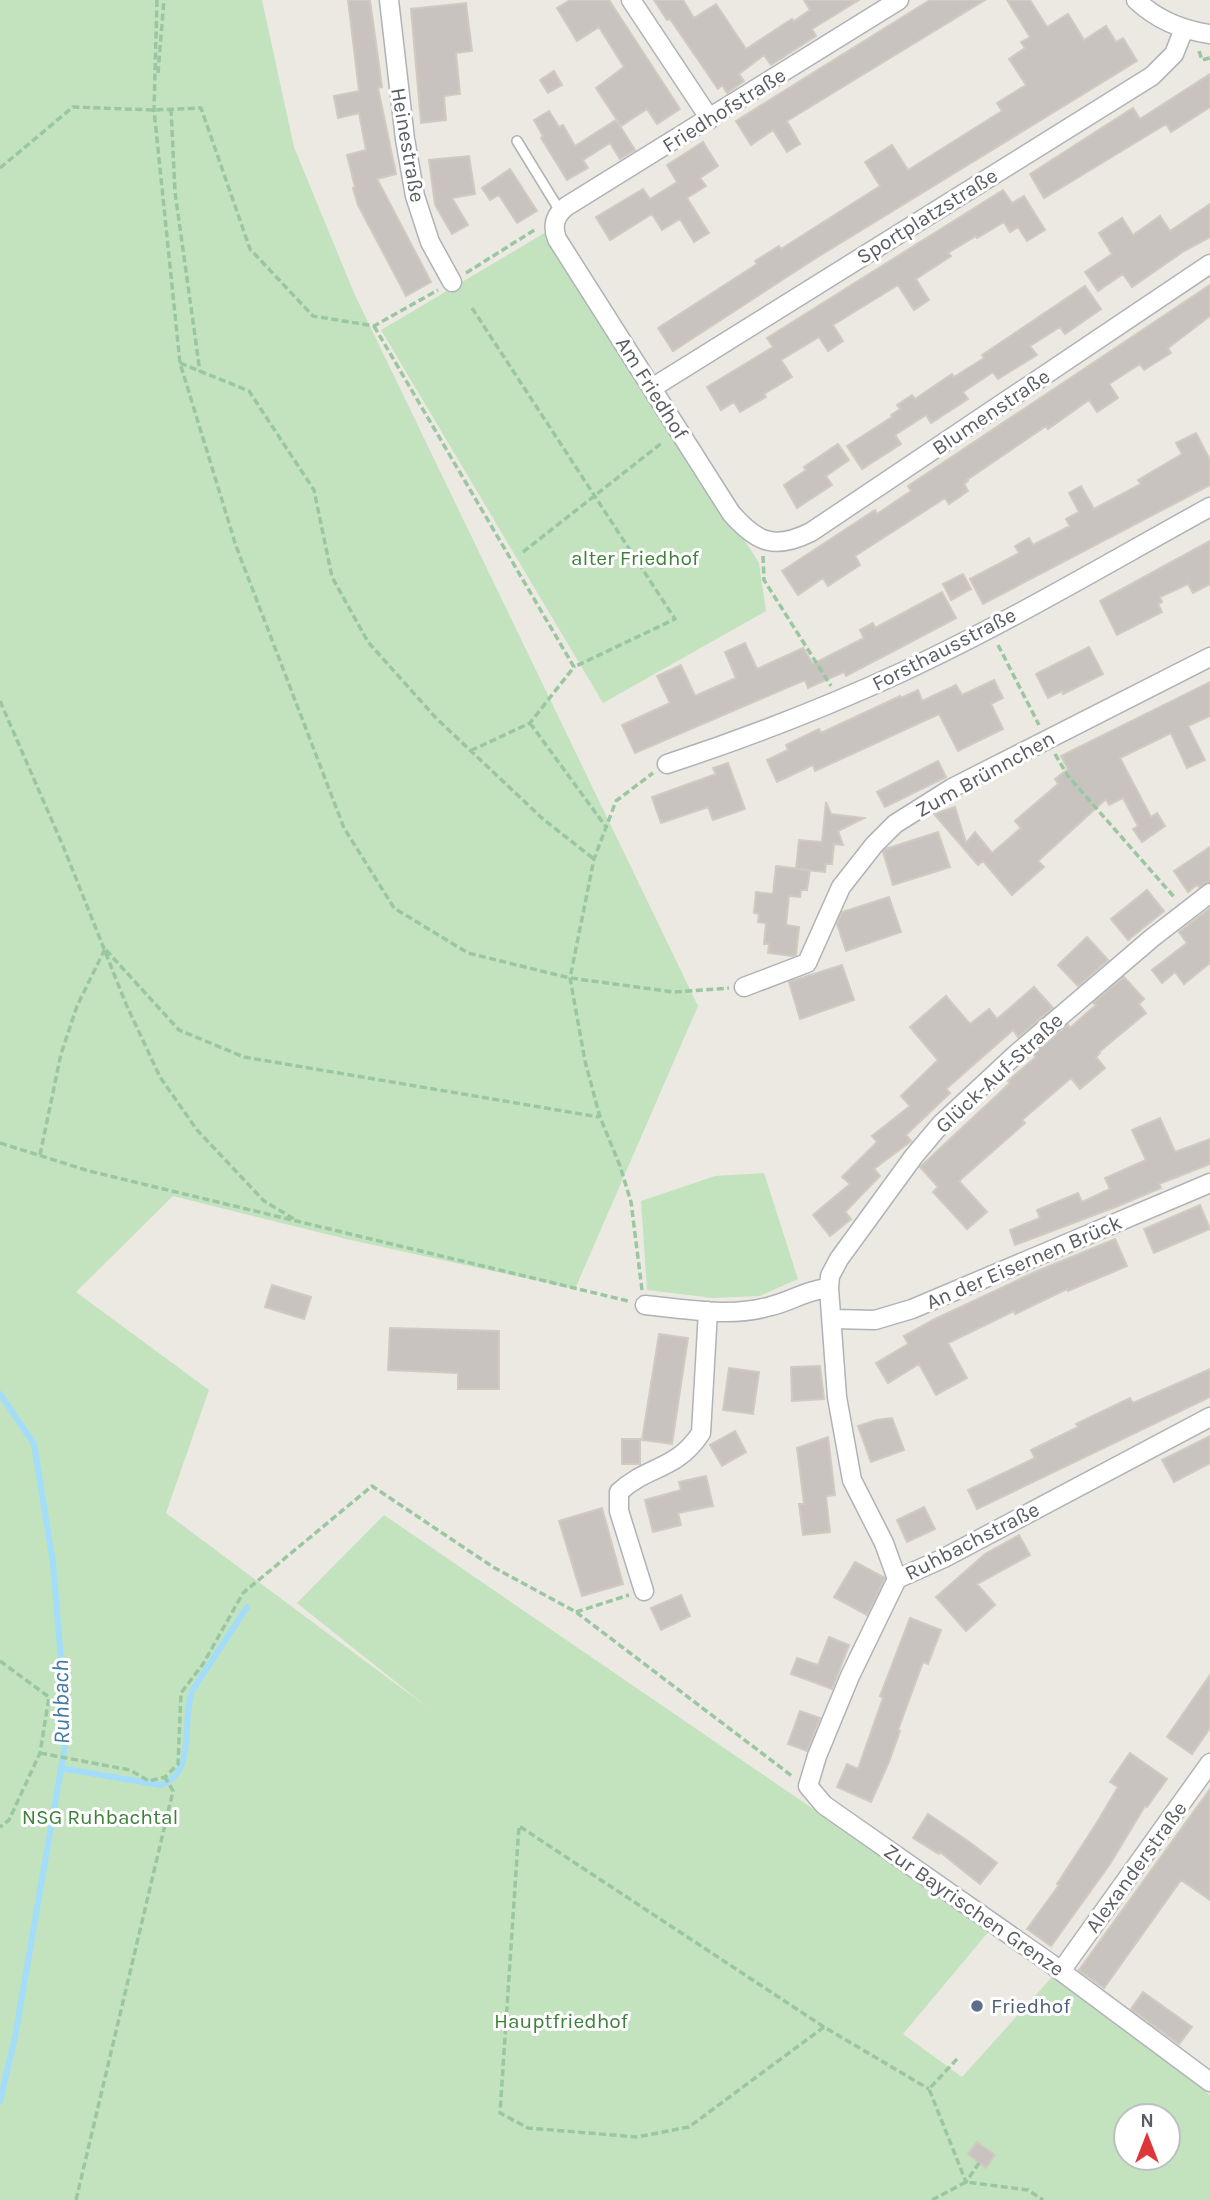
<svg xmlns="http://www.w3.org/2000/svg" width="1210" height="2200" viewBox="0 0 1210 2200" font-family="Karla,sans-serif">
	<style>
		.green { fill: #c3e3bf; fill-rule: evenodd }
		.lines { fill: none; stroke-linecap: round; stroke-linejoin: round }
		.stream { stroke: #a4ddf9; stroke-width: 6 }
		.building { fill: #c8c3bf; stroke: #d0cac1; stroke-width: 2 }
		.service-casing { stroke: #afb3b7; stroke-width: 12 }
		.minor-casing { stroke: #afb3b7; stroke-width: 21 }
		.path { stroke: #9ac6a2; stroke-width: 3.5; stroke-dasharray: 7 3.5; stroke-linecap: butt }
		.service { stroke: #fff; stroke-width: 9 }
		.minor { stroke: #fff; stroke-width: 18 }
		.service-dot { fill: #5c6f8a; stroke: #fff; stroke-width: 2.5 }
		.labels { text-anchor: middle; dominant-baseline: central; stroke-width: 6; stroke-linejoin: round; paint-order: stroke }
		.street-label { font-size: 21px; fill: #5a5e62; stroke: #fff }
		.park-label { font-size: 21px; fill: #3d813a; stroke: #fff }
		.service-label { font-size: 21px; fill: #4e5e75; stroke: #fff; text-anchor: start }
		.water-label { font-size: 23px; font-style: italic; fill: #417aa2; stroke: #fff }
	</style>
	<rect width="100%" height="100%" fill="#ece9e2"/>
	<!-- green -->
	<path class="green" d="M0 0H262L294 147 354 293 698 1006 575 1289 346 1239 173 1196 76 1292 209 1390 166 1513 427 1707 297 1603 384 1515 990 1930 903 2034 962 2077 1052 1977 1210 2095V2200H0ZM1126 2116H1168V2158H1126Z
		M548 231 759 563 766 611 603 703 381 330Z
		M764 1173 798 1279 760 1296 713 1298 647 1290 641 1201 715 1176Z"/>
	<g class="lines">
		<!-- stream -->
		<path class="stream" d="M0 1394 34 1444 53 1563 67 1733 15 2037 0 2101
			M60 1768 161 1785C197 1772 181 1724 192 1691L247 1607"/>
	</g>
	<!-- building -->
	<path class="building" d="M348 0H370L382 87 378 88 396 174 377 179 431 282 406 296 358 205 353 188 355 187 347 155 366 150 359 113 338 118 334 96 359 91Z
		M570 0H609L680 109 657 124 647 109 621 126 596 88 624 67 599 27 577 41 557 8Z
		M654 0H683L694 18 716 4 746 49 792 19 794 21 810 10 804 0H859L812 29 816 36 771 65 764 55 739 74 744 81 727 93 722 85 718 89 670 19 667 20Z
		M930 0H985L787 121 800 144 787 152 773 130 751 145 736 121Z
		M1007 0H1030L1047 27 1068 14 1084 40 1106 26 1116 42 1123 38 1137 61 816 258 673 351 658 328 757 264 755 261 779 246 781 249 880 186 865 162 892 145 908 170 1002 111 997 103 1026 85 1009 59 1025 48 1021 42 1030 37Z
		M466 3 472 51 456 53 460 94 444 96 446 120 421 123 411 9Z
		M554 71 562 85 548 93 540 80Z
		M1210 74V107L1171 132 1166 124 1044 198 1030 174 1133 108 1140 119Z
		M549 111 559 127 563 125 575 146 616 120 635 150 620 159 610 143 583 160 588 168 567 180 541 138 543 136 534 120Z
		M703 142 718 166 700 178 706 186 687 198 709 233 694 242 680 219 662 230 652 214 610 240 596 217 643 189 650 199 677 182 667 165Z
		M469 156 475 194 452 198 468 225 452 234 435 205 429 160Z
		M510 169 537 211 517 223 499 195 490 200 482 188Z
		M1003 190 1012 203 1024 196 1045 230 1027 241 1018 227 1010 232 1004 222 977 238 976 236 948 253 951 256 916 279 929 300 914 310 898 285 833 325 843 341 828 351 819 337 781 360 792 377 764 394 766 397 740 412 734 402 721 410 707 387 773 347 767 338Z
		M1210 204V237L1184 251 1132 287 1123 274 1098 291 1085 272 1112 254 1099 233 1122 218 1133 235 1160 216 1170 231Z
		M1210 285V316L1168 348 1171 353 1144 370 1140 364 1109 384 1118 398 1097 412 1089 400 1048 429 1046 426 967 480 968 481 964 484 968 491 949 504 945 498 855 556 860 565 828 586 823 578 798 595 782 571 875 510 877 514 911 491 908 486Z
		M1085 286 1101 309 1065 334 1060 327 1030 346 1037 355 998 379 993 372 963 392 968 399 931 423 926 415 895 435 901 444 862 469 847 446 892 417 891 415 900 409 897 405 912 395 915 399 952 374 954 377 984 358 982 355Z
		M1196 433 1210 460V485L983 604 970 579 1019 553 1015 546 1029 538 1033 545 1070 526 1066 519 1079 512 1069 493 1081 486 1094 509 1141 484 1138 480 1182 454 1176 443Z
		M838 444 849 460 826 476 832 485 797 508 784 485 806 470 804 467Z
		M1210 541V584L1193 593 1188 584 1160 597 1162 602 1158 604 1162 612 1117 635 1100 601Z
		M963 574 971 589 951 600 943 584Z
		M942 592 956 618 905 645 846 676 844 672 808 688 805 680 635 753 622 725 670 703 657 676 681 665 695 696 736 678 725 652 745 643 757 669 803 648 813 664 864 638 860 630 873 623 875 628Z
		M1089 647 1103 674 1063 694 1062 691 1048 698 1036 674Z
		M994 680 1003 698 991 704 1003 729 958 751 939 714 815 771 813 765 777 782 767 760 788 750 786 745 819 729 821 733 900 696 901 698 918 690 922 701 956 685 962 695Z
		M1210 682V716L1188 726 1205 760 1187 768 1171 733 1120 758 1151 817 1157 813 1165 826 1142 842 1133 829 1138 826 1123 798 1109 805 1106 799 1038 861 1044 867 1012 895 983 861 978 865 934 814 955 807 966 843 975 832 992 853 1021 828 1015 821 1058 784 1055 779 1068 769 1061 756Z
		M938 761 946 777 885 807 877 792Z
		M728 763 745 809 713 820 708 807 661 823 652 797 716 774 713 768Z
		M826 802 831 814 864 818 838 831 843 845 834 844 832 864H826L825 872 796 869 799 840 822 842Z
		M938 832 950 867 893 885 883 852 886 849Z
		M1210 847V882L1199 887 1197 885 1188 892 1174 871Z
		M776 866 810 870 807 890H801L800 897 789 896 786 925 799 927 796 955 793 956 768 953 769 944H764L766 923 758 922 759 914 754 913 756 892 773 894Z
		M1147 890 1164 911 1128 940 1111 919Z
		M889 897 901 932 846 951 837 924 842 912Z
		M1210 908V963L1184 984 1175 972 1162 983 1152 970 1187 943 1179 932Z
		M1087 937 1108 960 1078 986 1058 965Z
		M842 965 854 1000 800 1019 789 982Z
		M1124 977 1144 999 1139 1004 1146 1013 1099 1052 1100 1053 1096 1057 1105 1068 1080 1089 1071 1078 1022 1120 1025 1123 959 1181 987 1212 967 1229 933 1192 938 1187 920 1167 1010 1083 1008 1081 1036 1057 1033 1054 1068 1025 1070 1028 1082 1017 1096 1005 1093 1003Z
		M1034 987 1053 1008 1018 1037 1013 1030 946 1089 950 1093 906 1135 911 1141 874 1169 880 1176 845 1212 851 1219 830 1236 813 1215 850 1184 842 1177 877 1142 872 1136 910 1106 901 1096 938 1060 910 1027 946 996 970 1024 989 1009 997 1019Z
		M1160 1118 1175 1152 1210 1139V1164L1159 1184 1161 1188 1118 1206 1015 1245 1010 1230 1040 1218 1037 1210 1078 1193 1082 1202 1110 1189 1105 1178 1146 1160 1132 1130Z
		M1200 1205 1210 1229 1154 1253 1144 1229Z
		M1115 1239 1127 1266 1068 1291 1067 1289 1015 1314 1014 1311 948 1343 967 1378 936 1395 919 1364 888 1383 876 1363 908 1344 904 1336 935 1319 1035 1272Z
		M272 1285 311 1297 304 1319 265 1307Z
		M390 1328 499 1331V1389H458V1373L388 1370Z
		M659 1334 688 1338 672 1444 642 1440Z
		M820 1366 824 1399 792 1401 791 1367Z
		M729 1368 759 1372 753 1414 723 1410Z
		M1210 1369V1397L977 1509 968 1490 1035 1458 1031 1450 1078 1427 1076 1424 1130 1398 1133 1403Z
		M892 1418 904 1450 871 1462 858 1426 876 1420Z
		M735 1431 746 1452 722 1466 710 1445Z
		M1210 1436V1463L1174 1482 1162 1460Z
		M828 1437 835 1495 826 1496 830 1532 803 1535 799 1504H804L797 1448Z
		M622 1439H640V1464H622Z
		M706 1476 713 1506 678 1513 681 1525 653 1532 645 1500 681 1490 679 1482Z
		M924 1507 935 1529 907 1542 897 1520Z
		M602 1508 623 1584 582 1596 559 1521Z
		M1019 1535 1030 1555 977 1584 995 1605 966 1631 936 1597 985 1554Z
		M855 1562 885 1578 867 1615 834 1597Z
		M681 1595 690 1616 661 1630 651 1608Z
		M910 1618 941 1630 928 1664 923 1662 898 1730 900 1731 889 1762 871 1802 837 1787 847 1764 858 1769 883 1698 880 1696Z
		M829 1637 849 1645 832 1689 791 1674 797 1658 818 1665Z
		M1210 1675V1728L1192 1754 1167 1737Z
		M800 1711 820 1718 807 1751 788 1744Z
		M1130 1753 1167 1779 1147 1807 1145 1806 1110 1864 1051 1946 1027 1929 1059 1885 1057 1884 1096 1824 1118 1787 1110 1782Z
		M1210 1789V1900L1181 1880 1104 1988 1079 1970Z
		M928 1814 968 1841 997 1863 980 1884 940 1852 939 1854 913 1838Z
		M1143 1992 1192 2027 1179 2044 1131 2009Z
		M977 2142 995 2155 986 2168 968 2154Z"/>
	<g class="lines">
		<defs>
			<path id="service" d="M517 141 560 211"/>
			<path id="minor" d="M389 0 405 139 415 196 430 242 452 282
				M631 0 710 119
				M899 0 567 206C555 215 552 226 557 239L731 513C757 543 775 550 811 532L1210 264
				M1136 0C1157 20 1181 30 1210 34
				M652 388 1152 76 1174 54 1184 29
				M667 764C746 738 824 708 900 673 1006 624 1108 563 1210 507
				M744 987 807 963 841 887 874 845 895 824 952 788 1210 657
				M645 1305C686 1309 731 1318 771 1306 792 1301 806 1290 829 1288
				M833 1319 875 1320 912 1309 1210 1183
				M1210 1417 944 1558 897 1579 850 1676 817 1756 808 1786 824 1805 1050 1963 1210 2082
				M897 1579 884 1543 852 1480 837 1397 829 1288 830 1276 839 1259 914 1156 941 1124 1015 1055 1152 938 1210 893
				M644 1591 619 1511V1492C648 1465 676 1471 701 1433L708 1311
				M1061 1971 1210 1763"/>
		</defs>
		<!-- service casing -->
		<use href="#service" class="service-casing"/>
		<!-- minor casing -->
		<use href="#minor" class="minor-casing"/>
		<!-- path -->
		<path class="path" d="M157 0 154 110 180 363 236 546 344 828 394 908 468 953 570 978 674 992 729 988
			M1199 51 1202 60 1210 58
			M158 73 164 0
			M171 109 175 192 200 372
			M0 168 73 107 154 110 201 108 250 249 313 316 374 326 438 290
			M466 273 536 229
			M472 308 675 619 574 667
			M374 326 574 667 530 723 470 751
			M180 363 249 391 314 490 332 577 368 642 436 718 543 819 594 859
			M523 552 663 442
			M763 556 764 580 831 686
			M998 645 1039 725
			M0 701 63 846 126 1004 160 1077 197 1130 264 1201 294 1219
			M530 723 606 827
			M1055 754 1068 776 1175 898
			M106 950 179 1030 244 1057 599 1117
			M0 1143 89 1171 628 1301
			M40 1155 61 1054 77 1006 105 949
			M642 1290 631 1202 620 1166 600 1117 585 1061 570 978 594 859 616 801 653 773
			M576 1612 629 1595
			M0 1661 49 1697 40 1753 9 1820 0 1827
			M40 1753 130 1770 149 1781 165 1777 178 1764 181 1693 203 1664 243 1593 372 1486 493 1567 576 1612 792 1776
			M824 2027 689 2127 637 2137 528 2128 500 2113 519 1826 824 2027 929 2089
			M957 2059 929 2089 966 2182 979 2163
			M76 2200 173 1791 165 1777
			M932 2200 966 2182 1028 2190 1043 2200"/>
		<!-- service -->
		<use href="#service" class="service"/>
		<!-- minor -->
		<use href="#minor" class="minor"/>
	</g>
	<!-- markers -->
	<circle class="service-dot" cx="977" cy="2006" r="7"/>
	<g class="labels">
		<!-- street labels -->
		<g class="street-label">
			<text transform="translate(724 110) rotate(-32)">Friedhofstraße</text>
			<text transform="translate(408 145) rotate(80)">Heinestraße</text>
			<text transform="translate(927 216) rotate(-32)">Sportplatzstraße</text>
			<text transform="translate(652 388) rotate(58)">Am Friedhof</text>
			<text transform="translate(991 412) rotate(-34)">Blumenstraße</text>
			<text transform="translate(944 649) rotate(-27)">Forsthausstraße</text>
			<text transform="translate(985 774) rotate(-29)">Zum Brünnchen</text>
			<text transform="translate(999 1073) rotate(-43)">Glück-Auf-Straße</text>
			<text transform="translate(1024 1262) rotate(-23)">An der Eisernen Brück</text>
			<text transform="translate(972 1541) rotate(-27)">Ruhbachstraße</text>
			<text transform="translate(1136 1867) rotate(-54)">Alexanderstraße</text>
			<text transform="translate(974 1910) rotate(35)">Zur Bayrischen Grenze</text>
		</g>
		<!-- park labels -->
		<g class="park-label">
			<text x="635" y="558">alter Friedhof</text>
			<text x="100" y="1817">NSG Ruhbachtal</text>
			<text x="561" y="2021">Hauptfriedhof</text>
		</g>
		<!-- service labels -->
		<g class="service-label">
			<text x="991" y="2006">Friedhof</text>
		</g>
		<!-- water labels -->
		<g class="water-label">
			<text transform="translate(61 1702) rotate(-91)">Ruhbach</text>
		</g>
	</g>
	<!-- north arrow -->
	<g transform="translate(1147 2137)"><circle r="33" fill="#ffffff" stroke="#bdbfc0" stroke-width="2"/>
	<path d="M0-5L12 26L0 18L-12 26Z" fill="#de3639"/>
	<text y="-10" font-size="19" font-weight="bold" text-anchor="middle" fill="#5a5e62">N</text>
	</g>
</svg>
